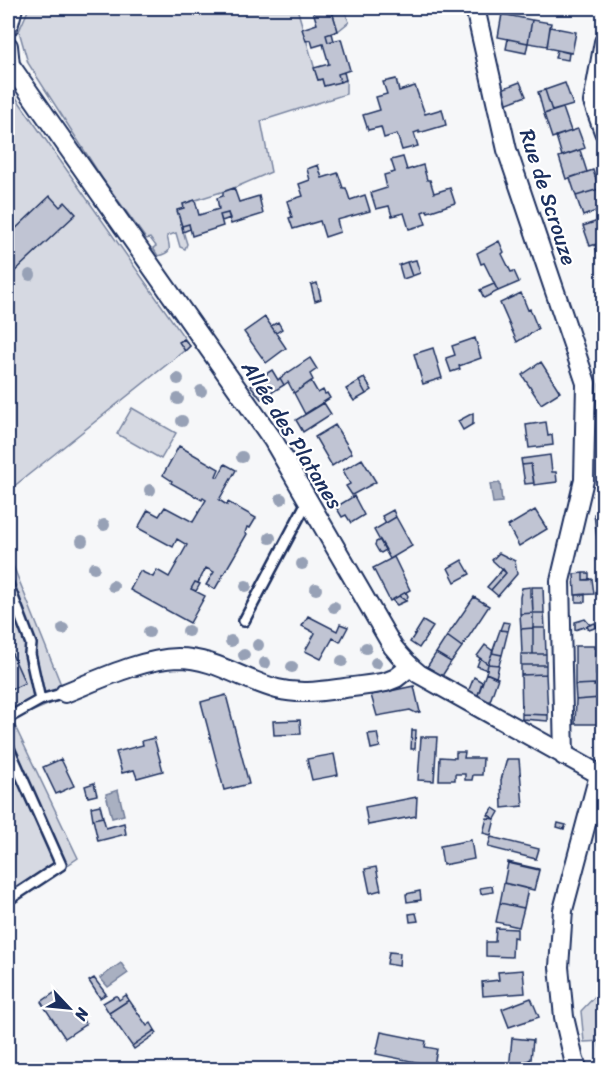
<svg xmlns="http://www.w3.org/2000/svg" width="611" height="1077" viewBox="0 0 611 1077" font-family="Sriracha,sans-serif">
	<style>
		.green { fill: #d6d9e2; stroke: #7884a0; stroke-width: 1.5 }
		.water { fill: #a9b0c1; stroke: #707c99; stroke-width: 1.5 }
		.building { fill: #c0c4d3; stroke: #1b2f5e; stroke-width: 1.5 }
		.lines { fill: none; stroke-linecap: round; stroke-linejoin: round }
		.service-casing { stroke: #1b2f5e; stroke-width: 14 }
		.minor-casing { stroke: #1b2f5e; stroke-width: 22 }
		.service { stroke: #fff; stroke-width: 9 }
		.minor { stroke: #fff; stroke-width: 18 }
		.tree { fill: #97a1b6 }
		.labels { text-anchor: middle; dominant-baseline: central; stroke-width: 4.5; stroke-linejoin: round; paint-order: stroke }
		.street-label { font-size: 21px; fill: #1b2f5e; stroke: #fff }
	</style>
	<rect width="100%" height="100%" fill="#f6f7f9"/>
	<filter id="ink" filterUnits="userSpaceOnUse"><feTurbulence type="fractalNoise" baseFrequency=".0167" numOctaves="2"/><feDisplacementMap in="SourceGraphic" scale="12" xChannelSelector="R" yChannelSelector="G"/><feConvolveMatrix kernelMatrix="1 2 1 2 8 2 1 2 1" color-interpolation-filters="sRGB"/></filter>
	<g filter="url(#ink)">
		<!-- green -->
		<path class="green" d="M29 8H297L318 80 322 79 324 86 346 80V94L261 121 271 172 234 188 183 204 184 208 177 211 187 244 185 249 180 247 176 233 167 236C170 249 173 252 158 256L153 248 156 246 150 238 146 239 102 178 28 63 19 31Z
			M331 8H344L349 22 338 31Z
			M8 86 190 346 8 491Z
			M132 408 176 433 161 459 117 434Z
			M8 553 66 697 12 720 78 858 8 905Z
			M603 988V1041L584 1042 581 1011Z"/>
		<!-- water -->
		<path class="water" d="M500 483 502 502 493 503 490 484Z
			M118 790 124 815 112 818 106 794Z
			M121 963 128 973 108 987 100 978Z"/>
		<!-- building -->
		<path class="building" d="M312 8H331L338 31 326 35 328 42 341 39 350 70 338 74 340 82 324 86 322 79 318 80 314 68 329 64 323 44 313 47 311 40 306 41 302 29 317 24Z
			M502 14 532 20 528 43 498 37Z
			M532 20 551 23 547 46 528 43Z
			M550 27 576 32 572 53 547 48Z
			M332 33 334 41 328 42 326 35Z
			M508 39 528 43 526 53 506 49Z
			M557 50 569 53 568 60 555 58Z
			M344 72 346 80 340 82 338 74Z
			M396 79 399 91 415 86 425 114 442 109 446 125 419 133V131L414 133 418 146 402 150 397 134 384 138 381 127 368 130 363 115 380 110 376 97 387 94 383 82Z
			M520 82 526 96 505 104 502 89Z
			M565 83 573 105 552 111 545 90Z
			M545 90 552 111 544 114 538 92Z
			M563 108 571 131 552 138 544 114Z
			M578 129 585 148 562 156 556 136Z
			M580 150 587 172 566 179 559 157Z
			M403 157 407 170 423 165 427 180H430L434 193 450 188 455 203 428 212 427 210 422 212 426 224 409 229 404 213 392 216 389 206 376 209 371 193 387 188 384 175 395 172 391 160Z
			M318 165 322 178 338 173 343 188H346L350 200 365 195 370 211 337 220 340 232 325 237 320 221 293 229 289 218 292 217 287 201 303 196 299 184 310 180 307 169Z
			M593 170 599 189 576 196 570 178Z
			M234 188 239 202 259 196 263 214 231 224 228 213 220 215 223 226 192 236 189 224 182 226 177 210 184 208 183 204 195 200 199 215 219 209 217 198 223 196V192Z
			M599 189 604 203V208L583 216 576 196Z
			M50 196 60 207 65 202 76 214 13 273 8 236Z
			M228 213 230 218 222 221 220 215Z
			M604 219V242L590 246 583 226Z
			M189 224 190 229 183 232 182 226Z
			M499 241 504 252 502 254 511 272 514 271 519 282 498 291 484 263 481 264 477 253Z
			M604 242V267H602L595 245Z
			M416 260 420 273 412 276 407 262Z
			M407 262 412 276 403 279 399 265Z
			M317 283 321 299 315 301 311 285Z
			M494 284 498 291 484 298 480 290Z
			M521 293 528 310 530 309 538 329 517 342 500 303Z
			M265 317 286 348 266 363 244 332Z
			M278 322 282 329 276 333 271 326Z
			M475 338 481 358 459 366 460 369 451 372 446 358 455 355 452 346Z
			M184 339 190 346 185 351 179 342Z
			M433 348 442 378 423 384 414 354Z
			M310 358 317 369 310 374 313 380 294 393 288 382 284 385 280 378Z
			M541 362 560 392 541 404 522 375Z
			M272 370 278 380 280 378 284 385 261 399 251 386 259 381 258 379Z
			M364 378 372 390 366 394 359 381Z
			M311 381 318 393 323 390 325 394 327 393 330 398 305 414 294 393Z
			M359 381 366 394 354 401 346 389Z
			M600 384H604V459H603Z
			M324 403 331 414 303 432 296 420Z
			M473 413V424L463 430 458 421Z
			M546 422 548 436 552 435 553 445 529 448 526 425Z
			M335 425 352 453 332 466 315 437Z
			M179 446 219 469 216 476 218 477 225 464 236 470 219 500 227 505 228 502 256 518 250 528 247 527 245 533 247 534 215 589 206 585 214 572 206 568 198 583 195 582 191 589 205 596 190 623 130 590 140 571 153 577 157 570 169 577 187 545 177 539 173 547 138 528 148 510 159 516 165 507 193 522 206 500 203 498 202 500 171 483 172 481 163 475Z
			M550 455 552 472H556L557 482 534 485 531 464 522 465 521 459Z
			M362 459 376 482 352 495 346 486 350 484 343 470Z
			M531 464 534 483 525 484 522 465Z
			M603 470H604V495H599Z
			M354 496 364 515 351 523 346 515 342 517 336 507Z
			M393 510 396 517 386 523 382 516Z
			M535 510 547 529 519 546 508 526Z
			M604 512V536L602 534 597 538 594 514Z
			M396 517 412 546 390 559 374 530Z
			M380 540 386 550 381 553 379 552 375 545 376 542Z
			M499 553 515 561 517 574 498 596 491 590 506 573 492 560Z
			M394 557 410 590 390 601 373 568Z
			M462 560 470 574 455 582 448 568Z
			M503 569 506 573 491 590 487 587Z
			M583 573H589V580H583Z
			M583 573V580L592 579 594 594 575 595 574 574Z
			M195 582 200 584 196 591 191 589Z
			M530 587V597H532L533 613 520 614V597L522 588Z
			M532 587H543L544 613H533Z
			M406 592 408 596 406 601 399 596Z
			M585 594V602H576V595Z
			M399 596 406 601 397 605 392 600Z
			M474 597 489 606 462 647 447 636Z
			M533 613V628L521 629 520 614Z
			M533 613H544L545 628H533Z
			M308 616 337 631 340 624 348 627 340 642 333 638 321 659 305 651 315 633 302 626Z
			M585 619 590 625 575 630V622Z
			M423 621 433 627 419 648 410 642Z
			M503 622 510 623 508 631 500 630Z
			M595 623 597 627 589 630 587 626Z
			M533 628V654H522L521 629Z
			M533 628H545L546 654H533Z
			M500 630 508 631 502 655 492 653Z
			M447 636 462 647 451 662 436 653Z
			M8 645 25 683 8 691Z
			M485 645 493 651 488 664 477 656Z
			M575 646H595L596 675 604 676V686H594L595 684 575 685Z
			M436 653 451 662 442 676 427 667Z
			M492 653 502 655 499 665 488 664Z
			M521 654H546V665H521Z
			M480 658 488 664 487 670 477 666Z
			M488 664 499 665 496 678 486 673Z
			M521 665H546V674L521 675Z
			M486 673 498 678 489 704 477 698Z
			M546 674 548 715 522 714 521 675Z
			M474 677 482 682 477 698 468 692Z
			M595 684 594 686H601V698L576 700 575 685Z
			M414 686 420 712 416 713 410 710 377 716 371 695Z
			M226 695 249 784 224 790 201 702Z
			M599 698 600 724H575L576 700Z
			M522 714 548 715V721L522 719Z
			M300 720 301 734 274 735 273 721Z
			M412 730H416L415 749H411Z
			M377 733 380 747 371 749 368 734Z
			M421 737H437L434 781 418 780Z
			M154 738 163 771 137 778 134 770 122 773 116 752 143 745 142 741Z
			M456 752H465L464 758H483L482 775H473L472 780H465V774H455V780H439L440 757 456 758Z
			M334 754 338 775 312 780 307 759Z
			M61 759 74 786 56 794 43 767Z
			M507 759H519L523 806 502 808 501 780Z
			M94 783 97 795 88 797 85 786Z
			M417 797 416 816 368 825 365 807Z
			M100 805 103 817 93 819 91 807Z
			M493 808 499 812 495 819 488 815Z
			M103 817 106 828 124 823 126 834 98 841 93 819Z
			M487 818 495 819 491 835 483 833Z
			M558 823 566 825 564 829 557 827Z
			M491 837 539 849 536 859 488 847Z
			M471 840 474 859 443 865 440 846Z
			M508 862 539 869V870L508 863Z
			M508 863 539 870 534 890 504 883Z
			M376 867 381 890 370 893 365 869Z
			M504 883 528 889 524 908 500 903Z
			M492 886 493 892 481 894 480 888Z
			M420 891 421 900 407 902 406 894Z
			M500 903 524 908 519 927 496 922Z
			M416 913 418 921 410 922 409 914Z
			M496 928 517 929V938L513 937 512 957 486 956V942H495Z
			M389 952 400 953 399 966 387 964Z
			M523 970 525 993 483 996 482 982 499 980 498 972Z
			M94 978 106 994 100 998 89 981Z
			M57 991 75 1018 79 1015 86 1024 65 1038 41 1002Z
			M126 995 129 1000 109 1013 103 1003 115 996H117L119 1000Z
			M531 998 539 1017 509 1027 502 1009Z
			M129 1000 147 1026 151 1023 155 1030 132 1046 109 1013Z
			M155 1030 157 1033 134 1049 132 1046Z
			M381 1032 426 1041 425 1047 437 1049 433 1070 420 1067 421 1063 376 1054Z
			M512 1038 533 1040 531 1059 509 1070Z
			M600 1042H604V1061H602Z
			M531 1059 530 1063 535 1070H510Z"/>
		<g class="lines">
			<defs>
				<path id="service" d="M8 584 31 644 30 654 40 700 8 718
					M244 621 308 500
					M40 700 65 693
					M8 746 61 865 8 900"/>
				<path id="minor" d="M475 8 507 150 586 383 584 480 560 581 564 756
					M8 27 13 8
					M604 42 593 102 604 132
					M8 46 10 65 273 440 393 647C401 657 409 666 419 674L604 777
					M65 693C98 680 141 659 178 658 214 658 243 680 277 689 301 695 322 691 345 688 359 686 372 685 386 682L396 678 410 667
					M578 1070 574 1060 564 1017 559 967 563 910 599 775"/>
			</defs>
			<!-- service casing -->
			<use href="#service" class="service-casing"/>
			<!-- minor casing -->
			<use href="#minor" class="minor-casing"/>
			<!-- service -->
			<use href="#service" class="service"/>
			<!-- minor -->
			<use href="#minor" class="minor"/>
		</g>
		<!-- trees -->
		<g class="tree">
			<circle cx="30" cy="275" r="6"/>
			<circle cx="178" cy="379" r="6"/>
			<circle cx="201" cy="391" r="6"/>
			<circle cx="178" cy="399" r="6"/>
			<circle cx="182" cy="421" r="6"/>
			<circle cx="242" cy="457" r="6"/>
			<circle cx="150" cy="490" r="6"/>
			<circle cx="281" cy="499" r="6"/>
			<circle cx="104" cy="525" r="6"/>
			<circle cx="270" cy="538" r="6"/>
			<circle cx="82" cy="541" r="6"/>
			<circle cx="302" cy="564" r="6"/>
			<circle cx="94" cy="568" r="6"/>
			<circle cx="113" cy="586" r="6"/>
			<circle cx="246" cy="586" r="6"/>
			<circle cx="316" cy="589" r="6"/>
			<circle cx="334" cy="607" r="6"/>
			<circle cx="63" cy="629" r="6"/>
			<circle cx="188" cy="631" r="6"/>
			<circle cx="149" cy="632" r="6"/>
			<circle cx="231" cy="641" r="6"/>
			<circle cx="258" cy="645" r="6"/>
			<circle cx="366" cy="648" r="6"/>
			<circle cx="244" cy="655" r="6"/>
			<circle cx="342" cy="661" r="6"/>
			<circle cx="265" cy="663" r="6"/>
			<circle cx="376" cy="663" r="6"/>
			<circle cx="292" cy="667" r="6"/>
		</g>
	</g>
	<g class="labels">
		<!-- street labels -->
		<g class="street-label">
			<text transform="translate(548 197) rotate(72)">Rue de Scrouze</text>
			<text transform="translate(292 435) rotate(58)">Allée des Platanes</text>
		</g>
	</g>
	<!-- margin -->
	<rect width="611" height="1077" fill="none" stroke="#fff" stroke-width="30"/>
	<rect x="15" y="15" width="581" height="1047" fill="none" stroke="#1b2f5e" stroke-width="2" filter="url(#ink)"/>
	<!-- north arrow -->
	<g transform="translate(69 1008) rotate(116)" stroke="#ffffff" stroke-width="4.5" paint-order="stroke">
	<path d="M0-4.5L10 22L0 15L-10 22Z" fill="#1b2f5e"/>
	<text y="-9" font-size="16" font-weight="bold" text-anchor="middle" fill="#1b2f5e">N</text>
	</g>
</svg>
